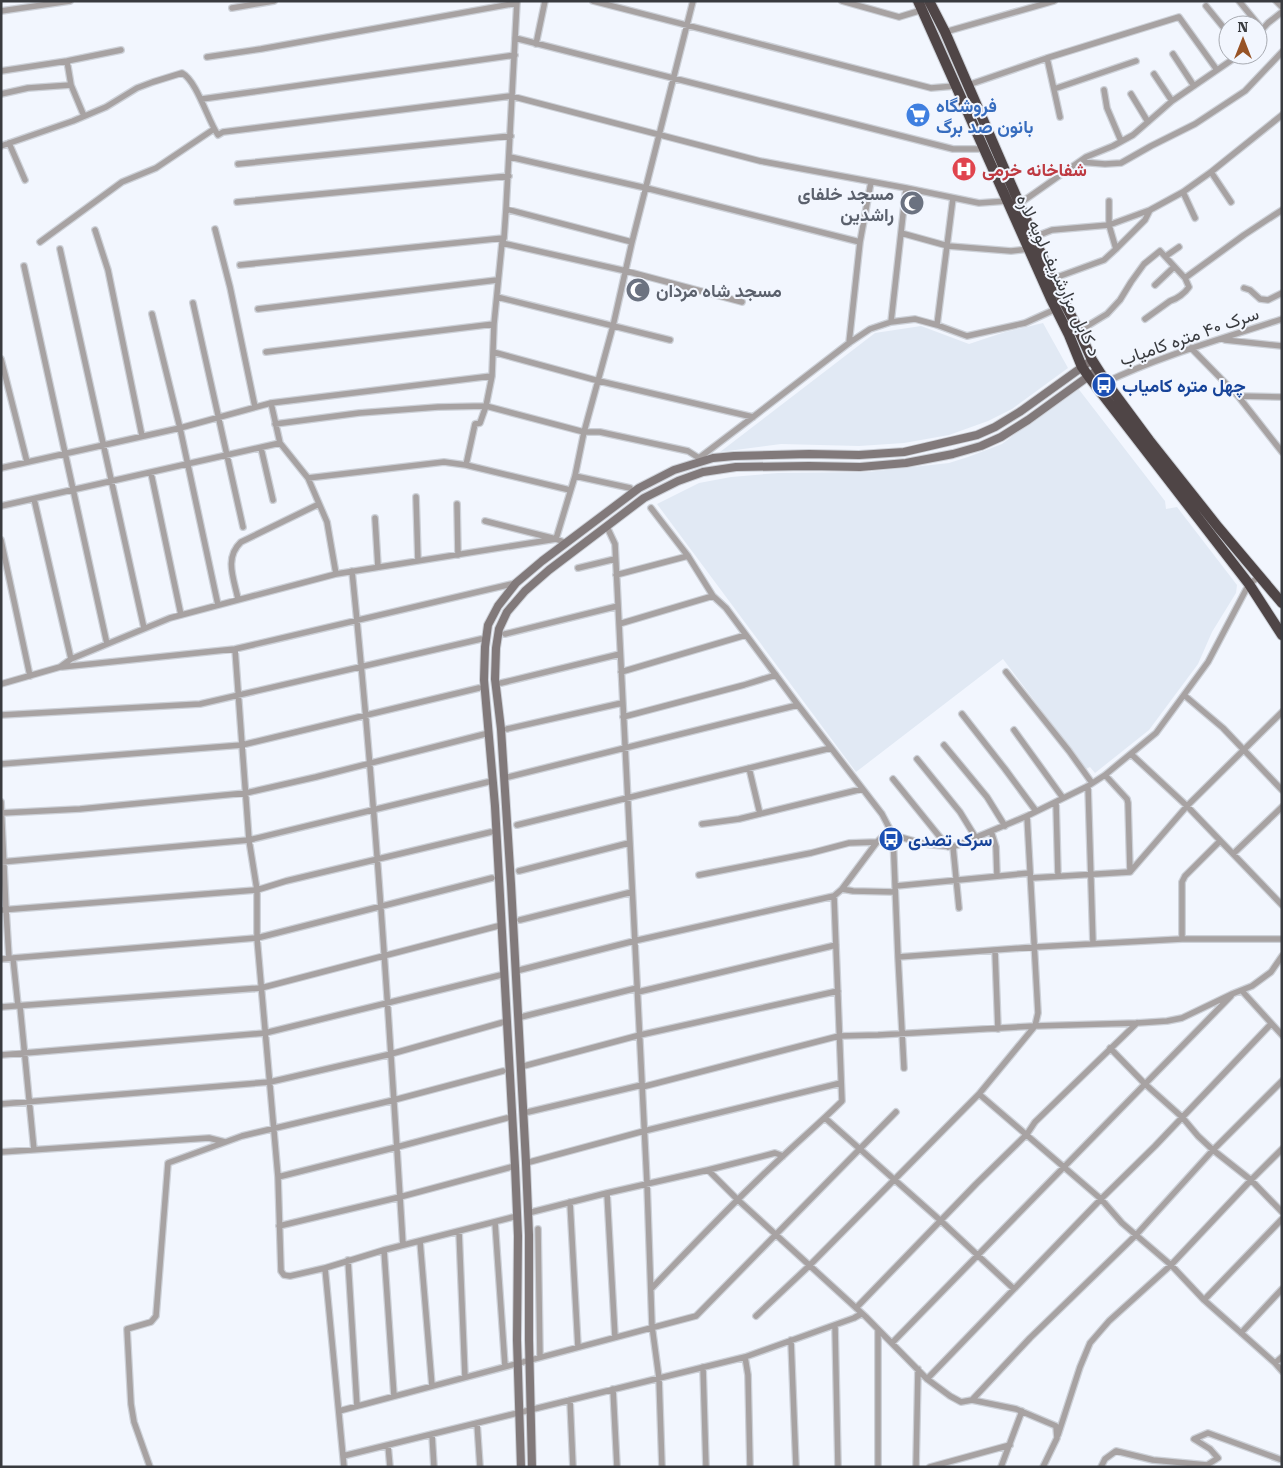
<svg xmlns="http://www.w3.org/2000/svg" width="1283" height="1468" viewBox="0 0 1283 1468" font-family="'Roboto Serif',Vazirmatn,serif">
	<style>
		.built { fill: #e1e9f4 }
		.lines { fill: none; stroke-linecap: round; stroke-linejoin: round }
		.street-casing { stroke: #cdd1d8; stroke-width: 8 }
		.secondary-casing { stroke: #cdd1d8; stroke-width: 10 }
		.highway-casing { stroke: #cdd1d8; stroke-width: 12 }
		.street { stroke: #a7a2a2; stroke-width: 5.5 }
		.secondary { stroke: #81797a; stroke-width: 8 }
		.highway { stroke: #4f4546; stroke-width: 10 }
		.labels { text-anchor: middle; dominant-baseline: central; stroke-width: 4; stroke-linejoin: round; paint-order: stroke }
		.shop-label { font-size: 18px; font-weight: bold; fill: #366cbe; stroke: #f2f6fe; text-anchor: start }
		.health-label { font-size: 18px; font-weight: bold; fill: #be3a42; stroke: #f2f6fe; text-anchor: start }
		.worship-label { font-size: 18px; font-weight: bold; fill: #5b616d; stroke: #f2f6fe; text-anchor: end }
		.street-label { font-size: 18px; fill: #393b3f; stroke: #f2f6fe }
		.transit-label { font-size: 18px; font-weight: bold; fill: #164399; stroke: #f2f6fe; text-anchor: start }
	</style>
	<rect width="100%" height="100%" fill="#f2f6fe"/>
	<!-- built -->
	<path class="built" d="M1043 323 1068 368 1012 409 988 421 949 435 904 443 859 446 781 444 720 452 875 333 921 326 969 344 1005 332Z
		M1077 387 1165 501 1166 509 1177 507 1237 585 1236 593 1212 632 1198 664 1149 730 1095 773 1090 767 1086 769 1003 659 856 772 657 504 699 483 731 477 778 473 868 472 949 463 968 457 1002 444Z"/>
	<g class="lines">
		<defs>
			<path id="street" d="M593 1 931 88 955 86
				M842 1 899 17 922 10
				M1239 1 1262 29
				M1276 1 1282 7
				M1206 6 1228 33
				M232 8 274 1
				M1 11 70 1
				M945 32 1054 1
				M1258 34 1268 23 1282 12
				M515 38 953 149H984
				M536 44 545 1
				M1173 54 1194 86
				M207 57 261 49 517 3
				M1047 58 1060 117
				M67 61 71 85
				M1 71 67 61 121 50
				M1154 74 1172 101
				M968 85 1047 58 1179 17 1217 70
				M1054 89 1136 61
				M1104 90 1107 108 1121 141
				M1 94 28 88 71 85 84 116
				M1131 94 1148 122
				M202 99 515 55
				M9 143 25 180
				M1 146 73 121 106 107 137 88 153 82 182 73C197 81 208 121 218 135L223 132 511 96 760 161 906 188 979 203 1007 201
				M510 157 646 188 860 242
				M1080 162 1105 164 1121 163 1151 146 1195 124 1245 91 1282 52
				M238 164 511 136
				M1211 172 1231 202
				M1183 192 1195 218
				M1109 201V225L1116 249
				M237 202 509 176
				M1019 204 1086 157 1113 146 1133 135 1172 101 1239 55
				M506 209 632 242
				M215 229 230 287 255 407
				M95 230 108 270 142 436
				M901 233 948 246 1011 251 1028 249
				M1034 237 1052 230 1109 225 1150 210
				M40 242 122 182 156 168 214 129
				M502 243 626 271 742 302
				M60 249 144 628
				M1166 256 1179 247
				M240 265 504 238
				M24 266 107 644
				M1185 278 1244 235 1282 210
				M1052 279 1104 260 1116 249 1145 220 1150 210 1183 192 1211 172 1282 115
				M1155 285 1174 267
				M1244 288 1250 290 1260 299 1268 300 1282 293
				M497 297 670 340
				M193 303 243 527
				M258 309 497 280
				M152 314 180 428 218 605
				M891 322 906 188
				M937 325 953 198
				M1079 331 1107 314 1120 300 1131 282 1144 264 1160 251 1185 278 1189 287C1185 293 1177 299 1170 301L1145 319
				M1225 340 1282 346
				M849 343 860 242 871 182
				M1191 348 1238 396 1282 452
				M266 352 494 324
				M493 352 599 381 753 417
				M1 359 27 462
				M1106 382C1163 355 1222 339 1282 319
				M1238 396 1282 397
				M271 403 280 443 308 478 327 522 336 574
				M275 424 359 413 438 407 486 406 584 432H600L688 451 699 458
				M261 448 273 500
				M699 460V458L753 417 849 343 870 329 891 322 915 319 937 325 967 336 1025 323 1056 309
				M466 465 475 424 480 423 486 406 492 376 494 324 502 243 504 238 506 209 517 1
				M1 468 180 428 271 403 492 376
				M151 473 181 615
				M575 476 630 488
				M308 478 444 462 466 465 570 490
				M416 497 418 561
				M34 499 71 659
				M457 504 458 555
				M1 506 280 443
				M651 508 688 556 713 596 726 608 798 705 882 814 893 835 898 957 904 1068
				M375 518 378 567
				M485 521 556 539 566 543
				M607 527 615 544 647 1183 652 1326 659 1378 662 1467
				M556 539 575 476 584 432 613 326 632 242 693 1
				M1 540 30 676
				M578 568 615 559
				M352 571C375 795 389 1020 403 1245
				M616 575 688 556
				M238 599C234 579 224 558 241 542L319 504
				M619 624 713 596
				M505 634 618 606
				M235 649 249 840 257 890V938L278 1177 281 1271 284 1275 290 1276 325 1268
				M62 667 235 649 516 583
				M621 672 746 635
				M1006 672 1069 751 1092 783
				M501 683 620 654
				M1 684 60 667 71 659 170 618 336 574 556 539
				M1184 695 1223 728 1282 790
				M962 714 1005 769 1036 811
				M1 715 200 704 481 639
				M623 717 744 685 776 675
				M507 729 622 703
				M1014 730 1063 798
				M944 745 987 797 1005 826
				M1131 754 1187 806 1282 905
				M917 759 960 812 976 838
				M1 764 242 745 479 688
				M749 768 760 814
				M1105 775 1127 799 1128 803 1130 872
				M508 777 798 705
				M893 779 948 847
				M1088 786 1093 943
				M1 802 6 910 9 958
				M1056 802 1058 876
				M1 813 80 809 246 793 316 777 485 734
				M702 824 739 819 862 789
				M517 825 831 748
				M991 831 996 847 997 876
				M953 847 959 908
				M1233 854 1282 807
				M1 862 249 840 488 782
				M519 871 629 843
				M699 875 811 853 849 843 877 842
				M1031 878 1130 872 1187 806 1282 712
				M896 886 1030 873
				M842 889 853 891 895 892
				M1 910 257 890 286 881 491 832
				M520 920 632 892
				M1182 939V882L1185 876 1220 841
				M995 950 998 1029
				M898 957 1035 947 1182 939H1282
				M13 958 18 1006
				M1 959 257 938 492 878
				M516 971 634 941 834 896 842 889 877 842 883 836 893 835 925 844 953 847 1027 816 1088 786 1105 775 1156 733 1208 662 1249 584 1259 577
				M1242 991 1282 1035
				M638 992 836 945
				M20 1006 34 1150
				M1 1007 261 988 498 926
				M521 1017 637 988
				M1110 1048 1145 1084 1182 1117 1198 1136 1213 1150 1251 1180 1282 1212
				M1 1055 265 1033 505 974
				M524 1066 640 1035 838 991
				M642 1087 839 1036 878 1035 1035 1026 1137 1023 1167 1021 1182 1018 1232 994 1252 986 1271 972 1282 956
				M979 1094 1101 1199 1122 1223 1171 1265 1204 1300 1275 1363 1282 1371
				M1 1104 270 1082 391 1054 504 1022
				M528 1112 642 1085
				M825 1118 941 1221 1014 1289
				M1 1152 209 1138 225 1142
				M526 1163 644 1131 841 1083
				M708 1170 775 1153 783 1156
				M278 1177 397 1147 507 1118
				M607 1193 615 1337
				M570 1202 578 1347
				M528 1213 607 1193 708 1170 738 1200 866 1317 927 1379 950 1396 961 1402 972 1400 1016 1409 1056 1426 1057 1438 1043 1467
				M495 1222 505 1366
				M279 1226 400 1197 515 1166
				M538 1229 540 1357
				M459 1231 465 1377
				M420 1241 432 1386
				M384 1250 394 1396
				M348 1260 357 1406
				M651 1289C694 1244 737 1198 783 1156 803 1137 823 1120 842 1101L834 896
				M1204 1300 1282 1219
				M856 1308 976 1184 1027 1134 1035 1122 1137 1023
				M756 1316 809 1266 979 1094 1035 1026 1038 1013 1027 816
				M835 1325 838 1467
				M1241 1333 1282 1289
				M791 1340 796 1467
				M892 1343 1231 996
				M745 1357 748 1375 750 1467
				M1275 1363 1282 1357
				M703 1367 706 1467
				M927 1379 1101 1199 1155 1146 1271 1024
				M613 1389 617 1467
				M570 1400 573 1467
				M972 1400 1030 1338 1136 1235 1213 1150 1282 1081
				M339 1411 696 1316 896 1112
				M477 1423 480 1467
				M432 1434 434 1467
				M1058 1435 1080 1367 1090 1343 1109 1321 1171 1265 1251 1180 1282 1149
				M388 1445 390 1467
				M343 1456 745 1357 854 1318 861 1314
				M150 1467 134 1422 131 1404 127 1329 151 1322 156 1316 168 1163 242 1136 394 1100 503 1071
				M344 1467 325 1268 384 1250 517 1216
				M878 1467V1330
				M916 1467 918 1369
				M930 1467 1010 1445
				M1001 1467 1022 1411
				M1101 1467 1105 1459 1116 1451 1153 1460 1207 1465 1218 1458 1210 1449 1194 1439 1208 1433 1282 1460"/>
			<path id="secondary" d="M521 1467 517 1340 518 1236 515 1166 495 806 484 680 485 647 488 625 498 606 516 583 542 561 639 488 674 470 713 458 734 456 809 454 859 455 904 452 977 435 995 427 1021 411 1092 360
				M532 1467 529 1340V1235L526 1163 511 884 501 729 495 679 496 648 499 629 507 612 525 591 549 570 644 498 678 481 703 472 736 467 809 466 860 467 906 463 953 454 981 446 1001 437 1028 420 1093 373"/>
			<path id="highway" d="M918 1 1051 299 1069 335 1082 367 1089 377 1249 584 1282 635
				M929 1 945 32 1052 279 1079 331 1092 360 1106 382 1149 440 1218 527 1282 603"/>
		</defs>
		<!-- street casing -->
		<use href="#street" class="street-casing"/>
		<!-- secondary casing -->
		<use href="#secondary" class="secondary-casing"/>
		<!-- highway casing -->
		<use href="#highway" class="highway-casing"/>
		<!-- street -->
		<use href="#street" class="street"/>
		<!-- secondary -->
		<use href="#secondary" class="secondary"/>
		<!-- highway -->
		<use href="#highway" class="highway"/>
	</g>
	<!-- icons -->
	<defs>
		<symbol id="supermarket-disc" viewBox="-11 -11 22 22"><circle r="9.5" fill="#3f7fe0" stroke="#f2f6fe"/><path d="M-6-5.5h2.5l.6 2H6L4.5 2H-2.5L-4.4-4H-6ZM-1.5 3.2a1.3 1.3 0 1 0 .1 0ZM3 3.2a1.3 1.3 0 1 0 .1 0Z" fill="#fff"/></symbol>
		<symbol id="hospital-disc" viewBox="-11 -11 22 22"><circle r="9.5" fill="#e0444e" stroke="#f2f6fe"/><path d="M-5-5h3v3.5h4V-5h3V5h-3V1.5h-4V5h-3Z" fill="#fff"/></symbol>
		<symbol id="mosque-disc" viewBox="-11 -11 22 22"><circle r="9.5" fill="#6b7280" stroke="#f2f6fe"/><path d="M3.5-4.9A6 6 0 1 0 3.5 4.9A5 5 0 1 1 3.5-4.9Z" fill="#fff"/></symbol>
		<symbol id="bus-disc" viewBox="-11 -11 22 22"><circle r="9.5" fill="#1a4fb4" stroke="#f2f6fe"/><path d="M-5-6H5V4H4V6H2V4H-2V6H-4V4H-5ZM-3.5-4V0h7V-4ZM-3.5 1.2v1.5H-2V1.2ZM2 1.2v1.5H3.5V1.2Z" fill="#fff"/></symbol>
	</defs>
	<g fill-rule="evenodd">
		<use href="#supermarket-disc" x="904" y="101" width="28" height="28"/>
		<use href="#hospital-disc" x="950" y="155" width="28" height="28"/>
		<use href="#mosque-disc" x="898" y="189" width="28" height="28"/>
		<use href="#mosque-disc" x="624" y="276" width="28" height="28"/>
		<use href="#bus-disc" x="1090" y="371" width="28" height="28"/>
		<use href="#bus-disc" x="877" y="825" width="28" height="28"/>
	</g>
	<g class="labels">
		<!-- shop labels -->
		<g class="shop-label">
			<text x="936" y="105">فروشگاه<tspan x="936" dy="21">بانون صد برگ</tspan></text>
		</g>
		<!-- health labels -->
		<g class="health-label">
			<text x="982" y="169">شفاخانه خرمی</text>
		</g>
		<!-- worship labels -->
		<g class="worship-label">
			<text x="894" y="193">مسجد خلفای<tspan x="894" dy="21">راشدین</tspan></text>
			<text x="656" y="290" text-anchor="start">مسجد شاه مردان</text>
		</g>
		<!-- street labels -->
		<g class="street-label">
			<text transform="translate(1059 275) rotate(65)">د کابل مزارشریف لویه لاره</text>
			<text transform="translate(1189 336) rotate(-19)">سرک ۴۰ متره کامیاب</text>
		</g>
		<!-- transit labels -->
		<g class="transit-label">
			<text x="1122" y="385">چهل متره کامیاب</text>
			<text x="908" y="839">سرک تصدی</text>
		</g>
	</g>
	<!-- border -->
	<rect width="1283" height="1468" fill="none" stroke="#393b3f" stroke-width="5"/>
	<!-- north arrow -->
	<g transform="translate(1243 40)"><circle r="24" fill="#f2f6fe" stroke="#a8abb2"/>
	<path d="M0-4L9 19L0 12L-9 19Z" fill="#975326"/>
	<text y="-8" font-size="14" font-weight="bold" text-anchor="middle" fill="#393b3f">N</text>
	</g>
</svg>
